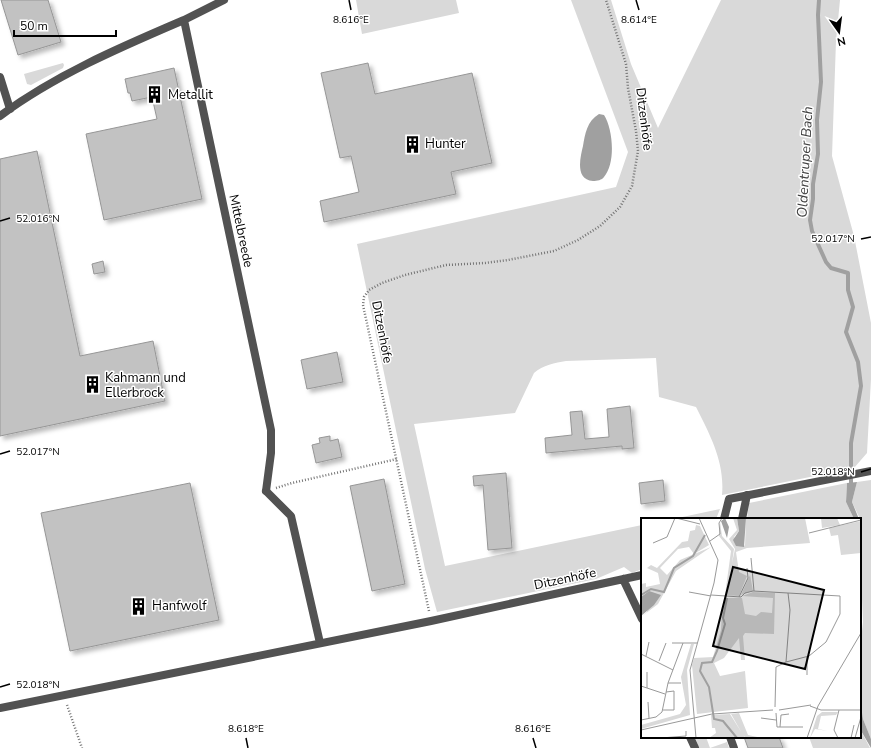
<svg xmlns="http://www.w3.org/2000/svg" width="871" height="748" viewBox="0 0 871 748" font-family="'Nunito Sans',sans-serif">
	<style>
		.green { fill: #d9d9d9 }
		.water { fill: #a0a0a0 }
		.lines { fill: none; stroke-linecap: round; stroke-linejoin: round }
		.stream { stroke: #a0a0a0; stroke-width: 4 }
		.building { fill: #c2c2c2; stroke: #969696; filter: url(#shadow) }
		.path { stroke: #747474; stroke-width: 2.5; stroke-dasharray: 1 2; stroke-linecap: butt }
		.service { stroke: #525252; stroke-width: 8 }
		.minor { stroke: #525252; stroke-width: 8 }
		.ticks { fill: none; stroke: #000; stroke-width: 1.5 }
		.labels { text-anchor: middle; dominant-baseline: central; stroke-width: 3; stroke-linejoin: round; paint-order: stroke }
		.poi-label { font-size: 13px; fill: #000; stroke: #fff; text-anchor: start }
		.street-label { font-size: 13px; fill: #000; stroke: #fff }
		.water-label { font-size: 14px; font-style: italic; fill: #414141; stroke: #fff }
		.inset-river { fill: none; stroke: #a0a0a0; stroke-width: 2 }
		.inset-road { fill: none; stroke: #999; stroke-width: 1 }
		.view { fill: #000; fill-opacity: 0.15; stroke: #000; stroke-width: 2 }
		.inset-edge { fill: none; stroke: #000; stroke-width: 2 }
		.ticks-label { font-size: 10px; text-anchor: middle; fill: #000; stroke: #fff; stroke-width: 3; stroke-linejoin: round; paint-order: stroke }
	</style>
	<defs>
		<filter id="shadow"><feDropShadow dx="3.5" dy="3.5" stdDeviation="2" flood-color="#0004"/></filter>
	</defs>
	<rect width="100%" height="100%" fill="#fff"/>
	<!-- green -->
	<path class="green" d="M356 0H456L459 13 362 34Z
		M571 0H611L631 64 658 128 721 0H840L836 41 832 156 854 236 871 323V379L867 453 854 468 722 495C725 462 710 435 696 407L659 397 656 358 566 361C555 363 543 365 534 373L515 413 414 424 445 566 642 525V569L632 573 624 567 596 579 437 612 425 569 357 244 616 187 628 152Z
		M63 63 64 65 63 68 31 85 27 84 24 74Z
		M871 480V739L863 719 860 699V649L863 622 862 599 860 581 861 528 860 519 852 502 857 482Z
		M847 483 846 502 854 519H747L749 503Z
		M720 509 716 519H673Z
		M860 729 870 748H813L809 737H860Z
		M695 737H706L710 748 727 742 729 748H699Z"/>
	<!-- water -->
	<path class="water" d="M599 114 604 115C613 129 616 163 604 177 602 180 597 181 593 181 575 180 580 158 583 146 585 134 587 121 599 114Z
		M857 482 852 502 859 519H854L846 502 847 483Z
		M860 581C863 604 862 626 860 649Z
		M860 699 863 719 871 739V748L860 729Z"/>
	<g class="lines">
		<!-- stream -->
		<path class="stream" d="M819 0 818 15 821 82 817 120 818 154 813 184V199L810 220 812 231 826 262 831 268 848 273V290L853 307 846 332 858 362 861 386 851 443V488"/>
	</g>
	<!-- building -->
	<path class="building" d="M1 0H48L61 42 18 55Z
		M368 63 375 94 472 73 492 163 451 172 456 194 324 222 320 201 359 192 351 156 340 158 321 73Z
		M174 68 202 199 104 220 86 134 157 119 152 97 132 101 130 93H128L125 79Z
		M37 151 80 356 153 341 165 401 0 436V159Z
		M103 261 105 272 94 274 92 264Z
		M337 352 343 382 307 389 301 360Z
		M630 406 634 448 622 449V446L546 453 545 438 572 435 570 412 582 411 585 439 609 437 607 409Z
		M330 436V441L338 439 342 457 316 463 312 445 320 443 319 438Z
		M506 473 512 548 488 550 483 485 474 486 473 476Z
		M384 479 405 584 372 591 350 486Z
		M663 480 665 501 641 504 639 483Z
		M190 483 219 620 70 651 41 513Z
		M744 737H779L783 748H748Z"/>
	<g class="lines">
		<!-- path -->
		<path class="path" d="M276 488 292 483 397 459
			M429 611 363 305 364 297 369 290 382 283 405 275 446 265 485 263 508 260 554 251 578 240 600 226 620 207 632 186 638 151 636 131 628 88 626 64 606 0
			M67 705 82 748"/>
		<!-- service -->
		<path class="service" d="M0 77 10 109
			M266 491 291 516 320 643
			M724 519 729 499 871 471
			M742 519 747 495
			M623 579 642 619
			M0 708 431 621 642 575
			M690 737 695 748
			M730 737 734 748"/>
		<!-- minor -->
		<path class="minor" d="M224 0 184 20 271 430V453L266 491
			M0 116C55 75 121 47 184 20"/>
	</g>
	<!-- ticks -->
	<path class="ticks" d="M349 0 351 10M636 0 639 10M0 221 10 218M861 239 871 237M0 454 10 451M861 472 871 469M0 687 10 684M246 738 248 748M533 738 536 748"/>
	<!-- icons -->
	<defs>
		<symbol id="building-bare" viewBox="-9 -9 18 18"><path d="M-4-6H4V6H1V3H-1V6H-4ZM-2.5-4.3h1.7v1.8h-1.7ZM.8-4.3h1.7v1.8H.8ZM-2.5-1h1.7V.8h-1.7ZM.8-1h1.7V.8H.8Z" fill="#000" stroke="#fff" stroke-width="2.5" paint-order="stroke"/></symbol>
	</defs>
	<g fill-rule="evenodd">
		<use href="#building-bare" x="142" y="82" width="25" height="25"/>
		<use href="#building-bare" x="400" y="132" width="25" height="25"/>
		<use href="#building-bare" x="80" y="372" width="25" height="25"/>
		<use href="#building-bare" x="126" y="594" width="25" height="25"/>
	</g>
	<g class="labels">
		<!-- poi labels -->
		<g class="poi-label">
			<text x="168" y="95">Metallit</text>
			<text x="425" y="144">Hunter</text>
			<text x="105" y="378">Kahmann und<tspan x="105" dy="15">Ellerbrock</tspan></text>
			<text x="152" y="606">Hanfwolf</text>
		</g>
		<!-- street labels -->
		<g class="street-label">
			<text transform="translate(644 119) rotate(83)">Ditzenhöfe</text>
			<text transform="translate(241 231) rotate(78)">Mittelbreede</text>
			<text transform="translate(382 332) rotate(79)">Ditzenhöfe</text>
			<text transform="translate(565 579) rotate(-12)">Ditzenhöfe</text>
		</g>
		<!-- water labels -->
		<g class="water-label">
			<text transform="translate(805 162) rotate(-87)">Oldentruper Bach</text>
		</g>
	</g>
	<!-- overview -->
	<g transform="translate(641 518)">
		<rect width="220" height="220" fill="#fff"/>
		<path d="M92 0H96L98 13 93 19 104 28 105 0H164L169 25 106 30 95 34 98 54 106 58 98 78 84 77 90 33 78 18 79 4 81 18 93 31 91 45 94 31 88 21 96 12ZM180 0H196L199 7 181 10ZM220 3V35L200 37 197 17 190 18 188 10ZM55 7 59 8 68 27 53 36 48 29 37 31 19 50 26 57 39 42 70 29 35 53 17 86 0 99 6 94 8 73 0 79V66L5 65V69L19 66 17 55 6 50 10 47 16 50 41 24 47 23 49 13 54 12ZM106 40 112 73 100 77 109 57ZM112 74 134 75 133 116 104 115 102 118 104 142H100L98 120 83 140 73 145 79 158 104 153 107 190 56 196 51 147 53 140 72 139 80 112 81 92 84 80H101L104 96 115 98 120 94 131 95 132 80 101 78ZM50 126H53L46 152 49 197 0 211V207L39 196 45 187 40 159ZM181 194H197L195 197 180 198 177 211 187 213 174 211 169 220 176 198ZM98 195 107 217 121 220H105L102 217 90 196ZM89 196 104 220H68L75 215 74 210H71L70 197Z" fill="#d9d9d9"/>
		<path d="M84 0 88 9 86 20 80 3ZM96 0H105L103 29 95 28 92 22 98 13ZM8 73 20 77 13 87 0 98V79Z" fill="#a0a0a0"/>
		<path class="inset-river" d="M0 77 10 71 23 74 33 50 52 38 64 17M86 80 82 100 84 106 76 133 71 144 61 145 59 153 68 169 73 201 82 203 96 220"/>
		<path class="inset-road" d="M35 0 59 6M168 15 220 2M69 23 79 16 78 5 81 0M12 25 26 19 34 0M110 40 113 73M48 74 70 78M70 77 100 79 104 75 112 73 199 78V96L185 124 168 138 145 144M98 79 107 60 106 50M31 125H56M0 136 32 152M5 138 8 124M166 139V157M18 143 25 125M6 154V170M27 165H40M0 168 24 176M7 184 8 200M169 188 180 192H220M134 189 135 149 145 144 149 92 147 75M22 192H33V173L25 174M138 192 170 187M135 195 136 209M120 200 135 202M0 202 15 199 21 194 27 165 42 125M136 209H162M139 209 140 197 148 196M0 212 71 196 132 192M20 220 45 218V213M55 220 49 152 73 65 77 42 58 0M166 220 177 188 220 115M197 220 193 212 198 192M210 220 213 207M214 220 220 199"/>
		<path class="view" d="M92 49 183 72 164 151 72 128Z"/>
		<rect width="220" height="220" class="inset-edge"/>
	</g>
	<g class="ticks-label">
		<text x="351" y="23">8.616°E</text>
		<text x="639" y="23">8.614°E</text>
		<text x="38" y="222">52.016°N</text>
		<text x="833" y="242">52.017°N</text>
		<text x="38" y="455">52.017°N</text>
		<text x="833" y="475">52.018°N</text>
		<text x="38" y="688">52.018°N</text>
		<text x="246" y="732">8.618°E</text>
		<text x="533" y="732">8.616°E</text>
	</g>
	<!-- north arrow -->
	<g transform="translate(839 32) rotate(166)" stroke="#ffffff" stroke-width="3" paint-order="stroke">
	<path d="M0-3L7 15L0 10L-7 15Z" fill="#000000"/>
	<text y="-6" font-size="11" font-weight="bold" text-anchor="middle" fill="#000000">N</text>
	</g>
	<!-- scale -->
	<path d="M14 30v6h102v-6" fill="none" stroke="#000000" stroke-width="2"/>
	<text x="20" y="30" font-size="12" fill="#000000" stroke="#ffffff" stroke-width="3" paint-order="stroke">50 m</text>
</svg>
